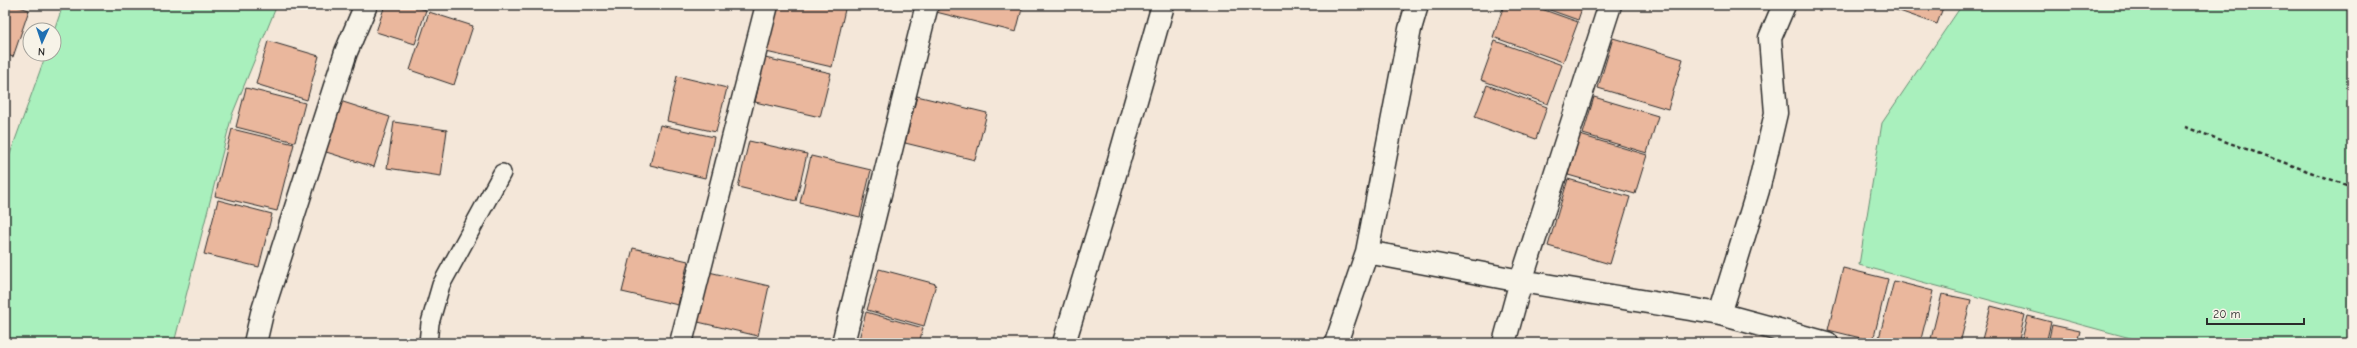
<svg xmlns="http://www.w3.org/2000/svg" width="2357" height="348" viewBox="0 0 2357 348" font-family="'Comic Neue',sans-serif">
	<style>
		.green { fill: #a9f0bd; stroke: #6a8e74 }
		.building { fill: #eab79d; stroke: #2b2b2b }
		.lines { fill: none; stroke-linecap: round; stroke-linejoin: round }
		.service-casing { stroke: #2b2b2b; stroke-width: 20 }
		.minor-casing { stroke: #2b2b2b; stroke-width: 25 }
		.path { stroke: #2b2b2b; stroke-width: 2.5; stroke-dasharray: 4 3; stroke-linecap: butt }
		.service { stroke: #f7f3e8; stroke-width: 17 }
		.minor { stroke: #f7f3e8; stroke-width: 22 }
	</style>
	<rect width="100%" height="100%" fill="#f4e7d9"/>
	<filter id="ink" filterUnits="userSpaceOnUse"><feTurbulence type="fractalNoise" baseFrequency=".025" numOctaves="2"/><feDisplacementMap in="SourceGraphic" scale="8" xChannelSelector="R" yChannelSelector="G"/><feConvolveMatrix kernelMatrix="1 2 1 2 8 2 1 2 1" color-interpolation-filters="sRGB"/></filter>
	<g filter="url(#ink)">
		<!-- green -->
		<path class="green" d="M63 5H277L232 115 174 343H5V168L46 54H54V31Z
			M1962 5H2352V343H2149L1859 265 1882 123Z"/>
		<!-- building -->
		<path class="building" d="M5 5H13L29 10 13 57 5 54Z
			M385 5H409L426 10 415 44 376 32Z
			M777 5H846L832 67 766 52Z
			M938 5H1023L1016 32 936 12Z
			M1504 5H1530L1578 22 1563 62 1493 37Z
			M1536 5H1583L1578 20Z
			M1882 5H1944L1937 24Z
			M429 12 473 26 454 85 410 70Z
			M1613 38 1683 59 1668 109 1598 88Z
			M268 41 319 56 307 100 256 84Z
			M1495 41 1562 65 1548 104 1481 80Z
			M765 58 831 73 820 117 755 102Z
			M677 76 727 88 716 132 667 121Z
			M1487 85 1547 107 1536 139 1475 117Z
			M246 88 305 103 295 142 236 127Z
			M917 96 987 113 975 160 905 143Z
			M1594 97 1658 116 1647 153 1583 134Z
			M340 101 390 117 374 167 323 151Z
			M394 122 447 130 441 176 387 168Z
			M660 125 714 137 705 178 650 165Z
			M232 129 294 144 277 211 215 196Z
			M1580 135 1647 155 1635 194 1568 175Z
			M749 141 807 154 796 201 738 187Z
			M811 156 871 170 860 217 800 203Z
			M1568 179 1630 197 1610 264 1548 246Z
			M218 200 272 214 259 267 204 254Z
			M633 248 688 261 678 305 622 292Z
			M1843 268 1888 279 1873 341 1828 330Z
			M879 269 936 284 924 326 867 310Z
			M709 272 769 286 758 336 698 322Z
			M1894 281 1933 291 1920 343H1898L1879 338Z
			M1942 294 1971 300 1960 343H1930Z
			M1991 306 2025 315 2018 343H1981Z
			M866 312 923 328 919 343H858Z
			M2028 316 2051 322 2046 343H2021Z
			M2052 325 2080 331 2077 343H2048Z
			M182 338 202 343H181Z
			M2122 339 2140 343H2121Z"/>
		<g class="lines">
			<defs>
				<path id="service" d="M428 343 430 323 441 285 502 173"/>
				<path id="minor" d="M1367 252 1410 29 1417 5
					M1720 314 1758 190 1776 113 1770 38 1784 5
					M255 343 262 313 346 52 366 5
					M681 343 767 5
					M843 343 927 5
					M1064 343 1108 199 1163 5
					M1336 343 1367 252 1521 281 1720 314 1827 343
					M1504 343 1521 281 1610 5"/>
			</defs>
			<!-- service casing -->
			<use href="#service" class="service-casing"/>
			<!-- minor casing -->
			<use href="#minor" class="minor-casing"/>
			<!-- path -->
			<path class="path" d="M2185 127 2352 187"/>
			<!-- service -->
			<use href="#service" class="service"/>
			<!-- minor -->
			<use href="#minor" class="minor"/>
		</g>
	</g>
	<!-- margin -->
	<rect width="2357" height="348" fill="none" stroke="#f7f3e8" stroke-width="20"/>
	<rect x="10" y="10" width="2337" height="328" fill="none" stroke="#2b2b2b" stroke-width="1.5" filter="url(#ink)"/>
	<!-- north arrow -->
	<g transform="translate(42 42) rotate(183)"><circle r="19" fill="#f7f3e8" stroke="#a5a39c"/>
	<path d="M0-3L7 15L0 10L-7 15Z" fill="#1f6fb2"/>
	<text y="-6" font-size="11" font-weight="bold" text-anchor="middle" fill="#2b2b2b">N</text>
	</g>
	<!-- scale -->
	<path d="M2207 318v6h97v-6" fill="none" stroke="#2b2b2b" stroke-width="2"/>
	<text x="2213" y="318" font-size="12" fill="#2b2b2b" stroke="#f7f3e8" stroke-width="3" paint-order="stroke">20 m</text>
</svg>
